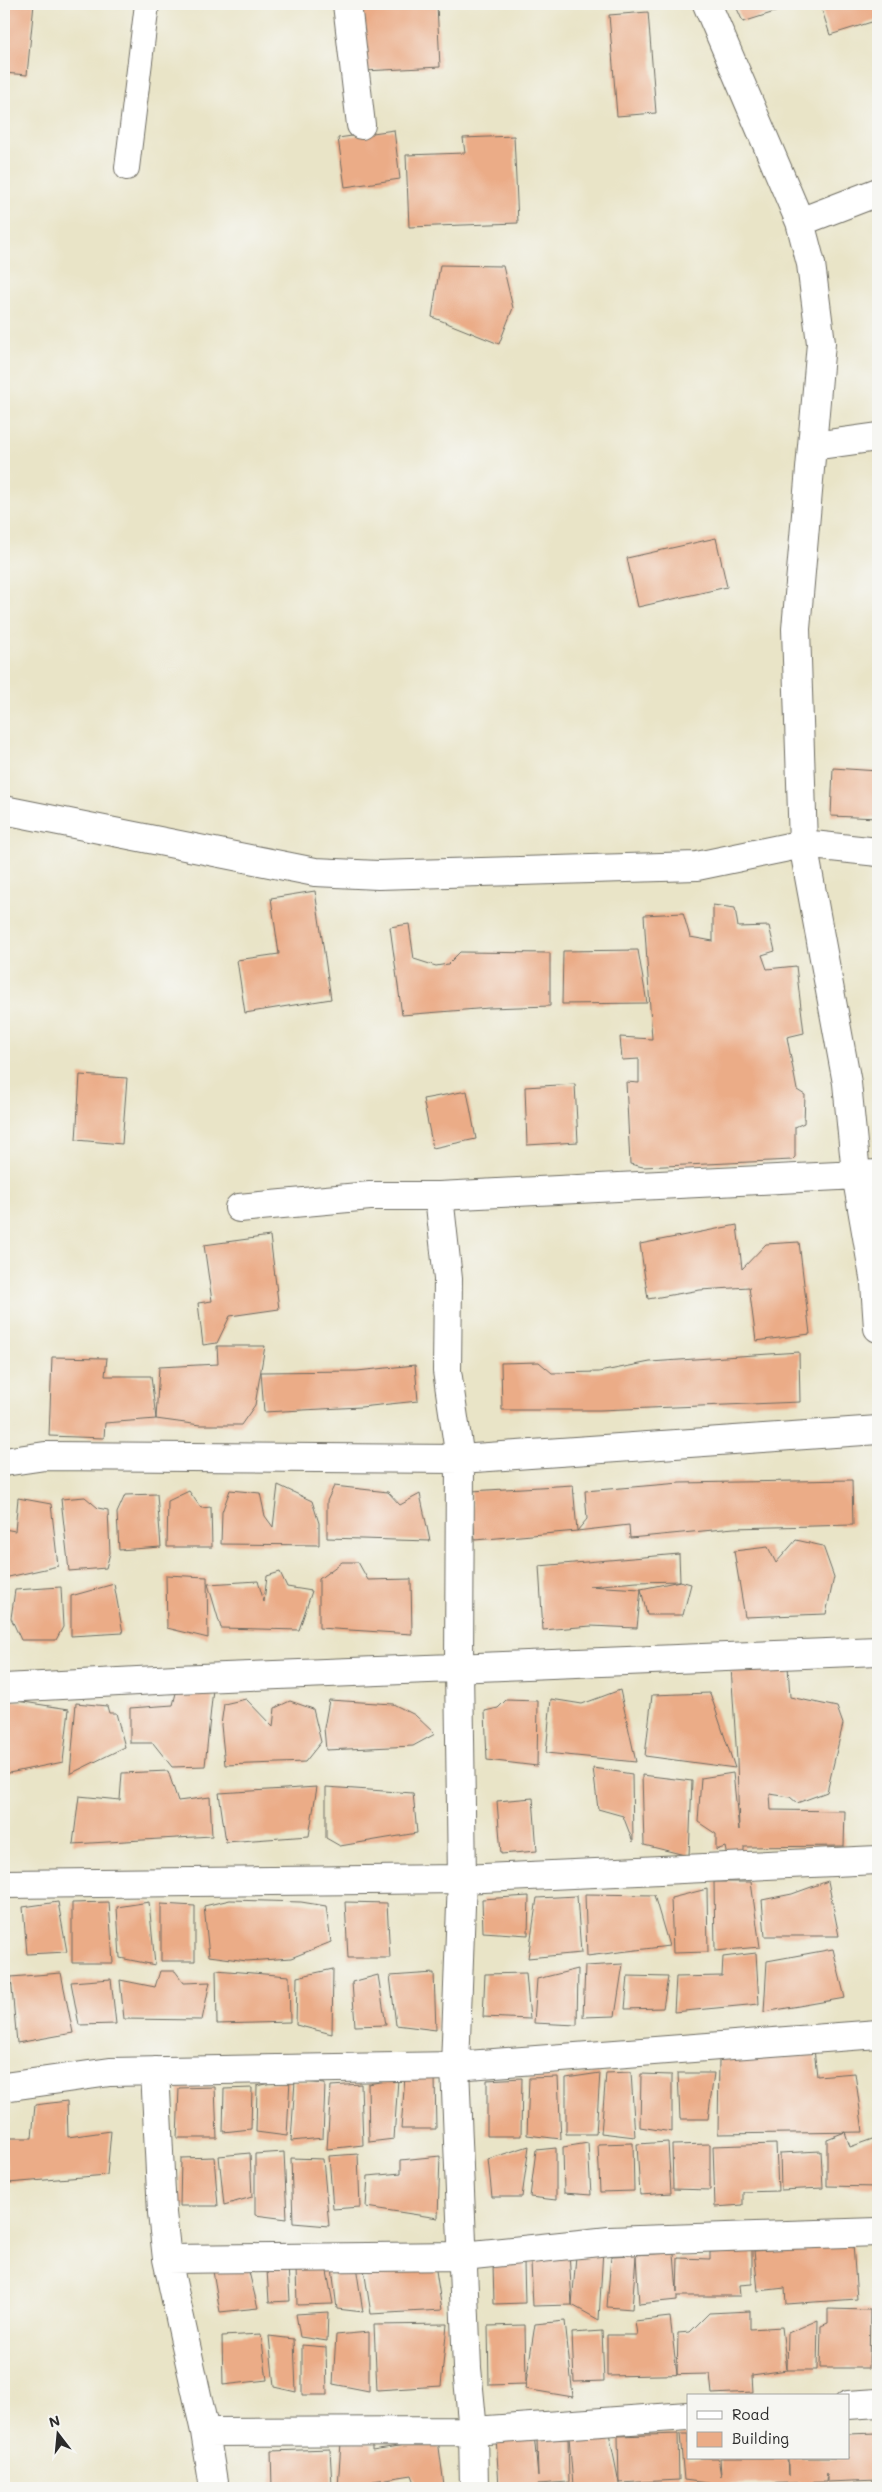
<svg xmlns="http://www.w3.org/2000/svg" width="882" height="2492" viewBox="0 0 882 2492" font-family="Mali,sans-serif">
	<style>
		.building { fill: #ebac87 }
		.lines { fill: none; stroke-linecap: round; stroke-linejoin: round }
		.service-casing { stroke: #6e6c62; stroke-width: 26 }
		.minor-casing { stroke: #6e6c62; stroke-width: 30 }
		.service { stroke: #fff; stroke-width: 24 }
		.minor { stroke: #fff; stroke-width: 28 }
	</style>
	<rect width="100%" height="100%" fill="#f6f6f2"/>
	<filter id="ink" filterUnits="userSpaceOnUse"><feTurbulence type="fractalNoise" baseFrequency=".02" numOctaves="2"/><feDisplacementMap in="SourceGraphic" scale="10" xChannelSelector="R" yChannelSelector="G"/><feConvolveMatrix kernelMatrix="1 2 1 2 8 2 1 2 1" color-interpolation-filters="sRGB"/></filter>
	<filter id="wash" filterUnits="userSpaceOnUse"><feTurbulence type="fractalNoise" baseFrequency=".0096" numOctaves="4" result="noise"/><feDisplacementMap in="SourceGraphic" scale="20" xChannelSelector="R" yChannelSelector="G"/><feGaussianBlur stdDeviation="1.12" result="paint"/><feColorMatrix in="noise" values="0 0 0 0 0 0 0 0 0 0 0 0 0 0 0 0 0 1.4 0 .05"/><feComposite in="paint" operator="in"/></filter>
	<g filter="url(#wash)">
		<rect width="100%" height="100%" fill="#e9e4c7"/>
		<g id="blocks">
			<!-- building -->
			<path class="building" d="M4 4H34L27 75 4 73Z
				M362 4H437L440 67 365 71Z
				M735 4H800L743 22Z
				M820 4H878V20L830 35Z
				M648 12 656 113 617 116 609 15Z
				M394 130 400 179 345 187 338 138Z
				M514 136 518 223 409 227 406 155 465 153 463 138Z
				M440 265 503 266 513 308 499 344 432 317Z
				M716 538 727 587 638 607 627 558Z
				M833 768 878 771V818L831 816Z
				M315 891 331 999 245 1013 237 960 279 954 271 898Z
				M713 905 735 908 738 927 769 926 775 951 762 955 767 969 796 966 804 1033 787 1037 797 1090 805 1095 804 1123 795 1127V1157L792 1160 643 1167 630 1164 626 1082 639 1083V1059L622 1060 620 1037 652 1039 644 915 683 913 690 937 713 941Z
				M409 924 414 959 436 966 448 964 460 952 550 953V1006L489 1008 402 1015 390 927Z
				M638 950 647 1003 562 1004 563 951Z
				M80 1075 127 1078 122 1144 76 1140Z
				M575 1084 578 1142 527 1145 525 1087Z
				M467 1091 476 1139 433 1148 423 1099Z
				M737 1225 742 1269 766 1244 799 1242 810 1334 756 1341 749 1287 700 1290 648 1299 640 1244Z
				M270 1236 279 1309 230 1316 217 1343 203 1345 198 1303 212 1301 204 1245Z
				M217 1346H265L255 1405 241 1425H200L156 1419 105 1423 104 1438 49 1436 52 1357 107 1358 105 1376H151L156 1419 159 1367 218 1364Z
				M799 1352 800 1402 600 1410H502L501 1363 539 1362 552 1373 599 1372 650 1362Z
				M415 1365 418 1401 361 1407 264 1412 261 1372 357 1371Z
				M852 1480 853 1525 734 1528 630 1538 629 1525 577 1531 587 1519 585 1491 680 1483Z
				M278 1485 312 1501 319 1523V1545L221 1544 222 1512 230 1490 260 1493 265 1516 273 1527Z
				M573 1485 577 1531 475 1540 471 1491Z
				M334 1486 388 1492 400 1505 420 1494 430 1541 327 1538V1501Z
				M189 1491 201 1508 211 1507 212 1547H167L168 1501Z
				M157 1494 161 1547 119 1550 117 1513 125 1495Z
				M85 1497 98 1508 108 1510 110 1553 106 1568 69 1571 61 1499Z
				M18 1498 51 1504 58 1566 4 1578V1529L15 1531Z
				M796 1540 823 1546 834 1577 826 1614 745 1617 734 1551 768 1547 776 1563Z
				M679 1554 680 1581 637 1582 589 1586 641 1589 637 1628 591 1626 543 1630 539 1566Z
				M342 1562H358L368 1580 411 1579 412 1634 319 1628V1579Z
				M280 1572 287 1587 312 1591 299 1630 221 1628 208 1584 258 1581 264 1602 267 1576Z
				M166 1575 207 1577 208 1638 167 1628Z
				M680 1581 691 1584 683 1615H647L641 1589Z
				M114 1584 123 1633 71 1636V1596Z
				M61 1587 63 1627 56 1640H21L11 1618 15 1590Z
				M788 1666 790 1697 837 1707 843 1724 827 1792 797 1803 790 1797 770 1794 771 1810 845 1811 844 1846 744 1847V1856L728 1861 725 1847 716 1850V1834L698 1822 701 1778 733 1773 739 1830 737 1760 731 1667Z
				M178 1685 213 1689 205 1766 172 1767 153 1743H130V1708L173 1705Z
				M620 1690 636 1762 546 1753 551 1699 582 1704Z
				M710 1693 735 1768 645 1756 652 1695Z
				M4 1699 69 1709 63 1762 4 1774Z
				M246 1699 273 1727 275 1708 290 1701 313 1709 321 1742 305 1762 225 1765 221 1725 224 1704Z
				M329 1700 393 1704 415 1715 435 1734 413 1746 326 1750 324 1728Z
				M506 1700 538 1701 537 1766 487 1760 485 1711 498 1708Z
				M76 1703 107 1706 109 1713H116L125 1747 70 1774Z
				M593 1768 632 1774 633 1842 623 1816 598 1809Z
				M168 1771 178 1801 210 1797 212 1836 73 1844 79 1796 120 1800 122 1773Z
				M642 1775 692 1781 689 1856 644 1845Z
				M317 1787 309 1836 226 1842 219 1793Z
				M326 1787 413 1793 417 1833 340 1846 326 1838Z
				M533 1798 537 1851 501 1854 497 1801Z
				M828 1881 839 1936H765L762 1900 792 1894Z
				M714 1882H751L760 1947 715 1951Z
				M707 1889 708 1952 673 1953 671 1898Z
				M585 1894 654 1895 669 1946 587 1956Z
				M529 1896 528 1935 483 1932 482 1899Z
				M577 1896 581 1953 528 1958 537 1898Z
				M230 1900 301 1902 326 1906 331 1942 291 1958 247 1961 209 1956 204 1906Z
				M58 1902 67 1952 27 1954 23 1907Z
				M109 1902 113 1963H72V1903Z
				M149 1902 155 1965 120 1958 117 1907Z
				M345 1902 387 1903 390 1958H348Z
				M161 1904 195 1906V1961H161Z
				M833 1949 845 1998 764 2012 767 1961Z
				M756 1953 759 2004 674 2012 676 1977 722 1976 723 1957Z
				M623 1964 615 2016 583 2017 585 1966Z
				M333 1969 332 2034 296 2025 297 1977Z
				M578 1969 577 2025 534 2023 537 1979Z
				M216 1970 289 1976 290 2022 217 2024Z
				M160 1971H175L184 1983 210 1982 202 2020 124 2019 120 1980 155 1987Z
				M61 1973 73 2033 17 2043 11 1977Z
				M434 1973 436 2030 396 2025 390 1976Z
				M526 1973 530 2019 483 2017 485 1974Z
				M378 1975 386 2025 355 2026 352 1982Z
				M628 1976 668 1977 663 2008 625 2009Z
				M111 1979 116 2024 79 2025 71 1982Z
				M814 2049 817 2076 855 2073 863 2132 718 2134 719 2059Z
				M631 2072 635 2137 601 2133 606 2073Z
				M600 2073 596 2134H566V2078Z
				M678 2073H714L708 2119H680Z
				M641 2074 672 2075V2132L640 2127Z
				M405 2076 435 2077 436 2129H401Z
				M558 2077 561 2139 527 2135 529 2078Z
				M522 2078 521 2136H487V2080Z
				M290 2079 287 2136 256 2132 257 2086Z
				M398 2079 394 2139 369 2142 368 2084Z
				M295 2081 325 2084 323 2138 291 2141Z
				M361 2084 363 2145 327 2149 331 2086Z
				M215 2087 217 2138H177L179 2088Z
				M252 2088 251 2129 223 2132 224 2089Z
				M67 2101 68 2137 111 2131 107 2175 8 2183 4 2138H32L35 2105Z
				M845 2132 850 2147 878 2137 877 2187 827 2186V2139Z
				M668 2142 671 2193 640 2195 637 2144Z
				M588 2143 591 2195 564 2193 563 2147Z
				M633 2143 634 2191 600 2192 598 2144Z
				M710 2144V2190L673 2189 672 2145Z
				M776 2144 778 2191 743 2192V2205L715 2207 713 2146Z
				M529 2146 522 2197H492L488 2159Z
				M556 2148V2200L530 2197 536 2150Z
				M821 2151 823 2188 781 2190 780 2153Z
				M284 2152 287 2219 255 2215V2154Z
				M250 2153 252 2197 224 2205 219 2156Z
				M358 2154 360 2207 333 2209 329 2156Z
				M440 2156 438 2218 366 2207 368 2176 401 2173V2160Z
				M214 2157 218 2206H180L181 2158Z
				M291 2158 323 2159 329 2226 293 2223Z
				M853 2244 857 2299 786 2304 785 2288 758 2291 754 2251Z
				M603 2249 599 2320 572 2305 576 2256Z
				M752 2250V2284L739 2285 740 2296H677V2300L639 2304 636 2256 632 2309 607 2307 611 2256 674 2253 677 2293 678 2258 710 2259V2252Z
				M569 2251 572 2305 533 2306 531 2263Z
				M524 2263 525 2303 494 2304 493 2264Z
				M247 2264 258 2308 220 2312 213 2271Z
				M435 2264 442 2310 371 2314 364 2269Z
				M288 2265 290 2301 269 2302 267 2270Z
				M326 2266 333 2304 297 2305 296 2268Z
				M356 2266 363 2312 337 2309 332 2268Z
				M828 2309 870 2310 869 2368H820L821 2326 828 2323Z
				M750 2311V2329L782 2327 787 2370 788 2333 818 2320 817 2370H787L752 2375 753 2392 712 2394 710 2374 607 2376V2335H637L635 2321 670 2317 677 2374 678 2333 690 2332 709 2313Z
				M328 2312 327 2341 300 2337 296 2314Z
				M565 2321 573 2397 525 2389 535 2324Z
				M447 2324 441 2386 377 2390 374 2325Z
				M525 2325 526 2384 489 2385 488 2326Z
				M602 2331 604 2381 574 2382 572 2333Z
				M369 2332V2391L333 2384 336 2335Z
				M261 2334 267 2380 223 2385 222 2336Z
				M269 2336 294 2339 296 2392 274 2387Z
				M302 2345 326 2347 327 2395H302Z
				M609 2433 619 2483 618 2436 678 2434 679 2480 619 2483 618 2488H585L573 2485 569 2437Z
				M876 2433 878 2480 827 2482V2473L826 2482 722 2485 684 2480 680 2434H688V2458H718L721 2476 720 2458H787L788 2476V2458H848V2434Z
				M534 2434 538 2477 537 2440 568 2439 569 2482 538 2484V2488H499L496 2436Z
				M438 2440 444 2485 417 2488 412 2475 373 2481V2488H338L341 2442 372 2443V2450Z
				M330 2449 332 2486 272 2488 271 2451Z"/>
		</g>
	</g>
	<g filter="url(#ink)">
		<use href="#blocks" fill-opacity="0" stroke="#6e6c62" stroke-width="1"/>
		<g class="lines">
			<defs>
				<path id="service" d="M127 168 147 4"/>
				<path id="minor" d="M347 4 361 125
					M800 222 878 192
					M813 446 878 437
					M4 810 315 872 378 875 697 866 803 844 796 629 821 343 811 264 800 222 707 4
					M878 852 803 844 847 1083 856 1174 875 1283 878 1328
					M439 1196 448 1279 447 1371 460 1459 459 1668 462 1879 455 2066 467 2368 473 2431 474 2488
					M239 1208 370 1196H439L878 1174
					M4 1462 45 1456 460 1459 878 1430
					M4 1688 176 1679 878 1651
					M4 1884 462 1879 878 1860
					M155 2071 162 2213 167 2259 205 2432 214 2488
					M4 2087 110 2072 455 2066 878 2034
					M167 2259 463 2256 609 2241 878 2232
					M848 2405 878 2403
					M205 2432 473 2431 688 2416"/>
			</defs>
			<!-- service casing -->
			<use href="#service" class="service-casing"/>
			<!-- minor casing -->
			<use href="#minor" class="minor-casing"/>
			<!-- service -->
			<use href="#service" class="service"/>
			<!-- minor -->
			<use href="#minor" class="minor"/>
		</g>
	</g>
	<!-- margin -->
	<rect width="882" height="2492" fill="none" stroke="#f6f6f2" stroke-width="20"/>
	<!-- legend -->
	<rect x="687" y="2394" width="162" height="65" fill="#f6f6f2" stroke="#a5a5a2"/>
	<rect x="697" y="2411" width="25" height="8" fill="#ffffff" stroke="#a5a5a2"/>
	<text x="732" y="2420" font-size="15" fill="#2b2b2b">Road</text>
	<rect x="697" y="2432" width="25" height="15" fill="#ebac87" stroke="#a5a5a2"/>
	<text x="732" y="2444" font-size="15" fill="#2b2b2b">Building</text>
	<!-- north arrow -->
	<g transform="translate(58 2434) rotate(344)" stroke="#f6f6f2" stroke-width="4" paint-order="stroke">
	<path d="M0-4L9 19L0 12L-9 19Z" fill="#2b2b2b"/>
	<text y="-8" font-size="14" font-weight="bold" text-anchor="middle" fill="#2b2b2b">N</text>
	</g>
</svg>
